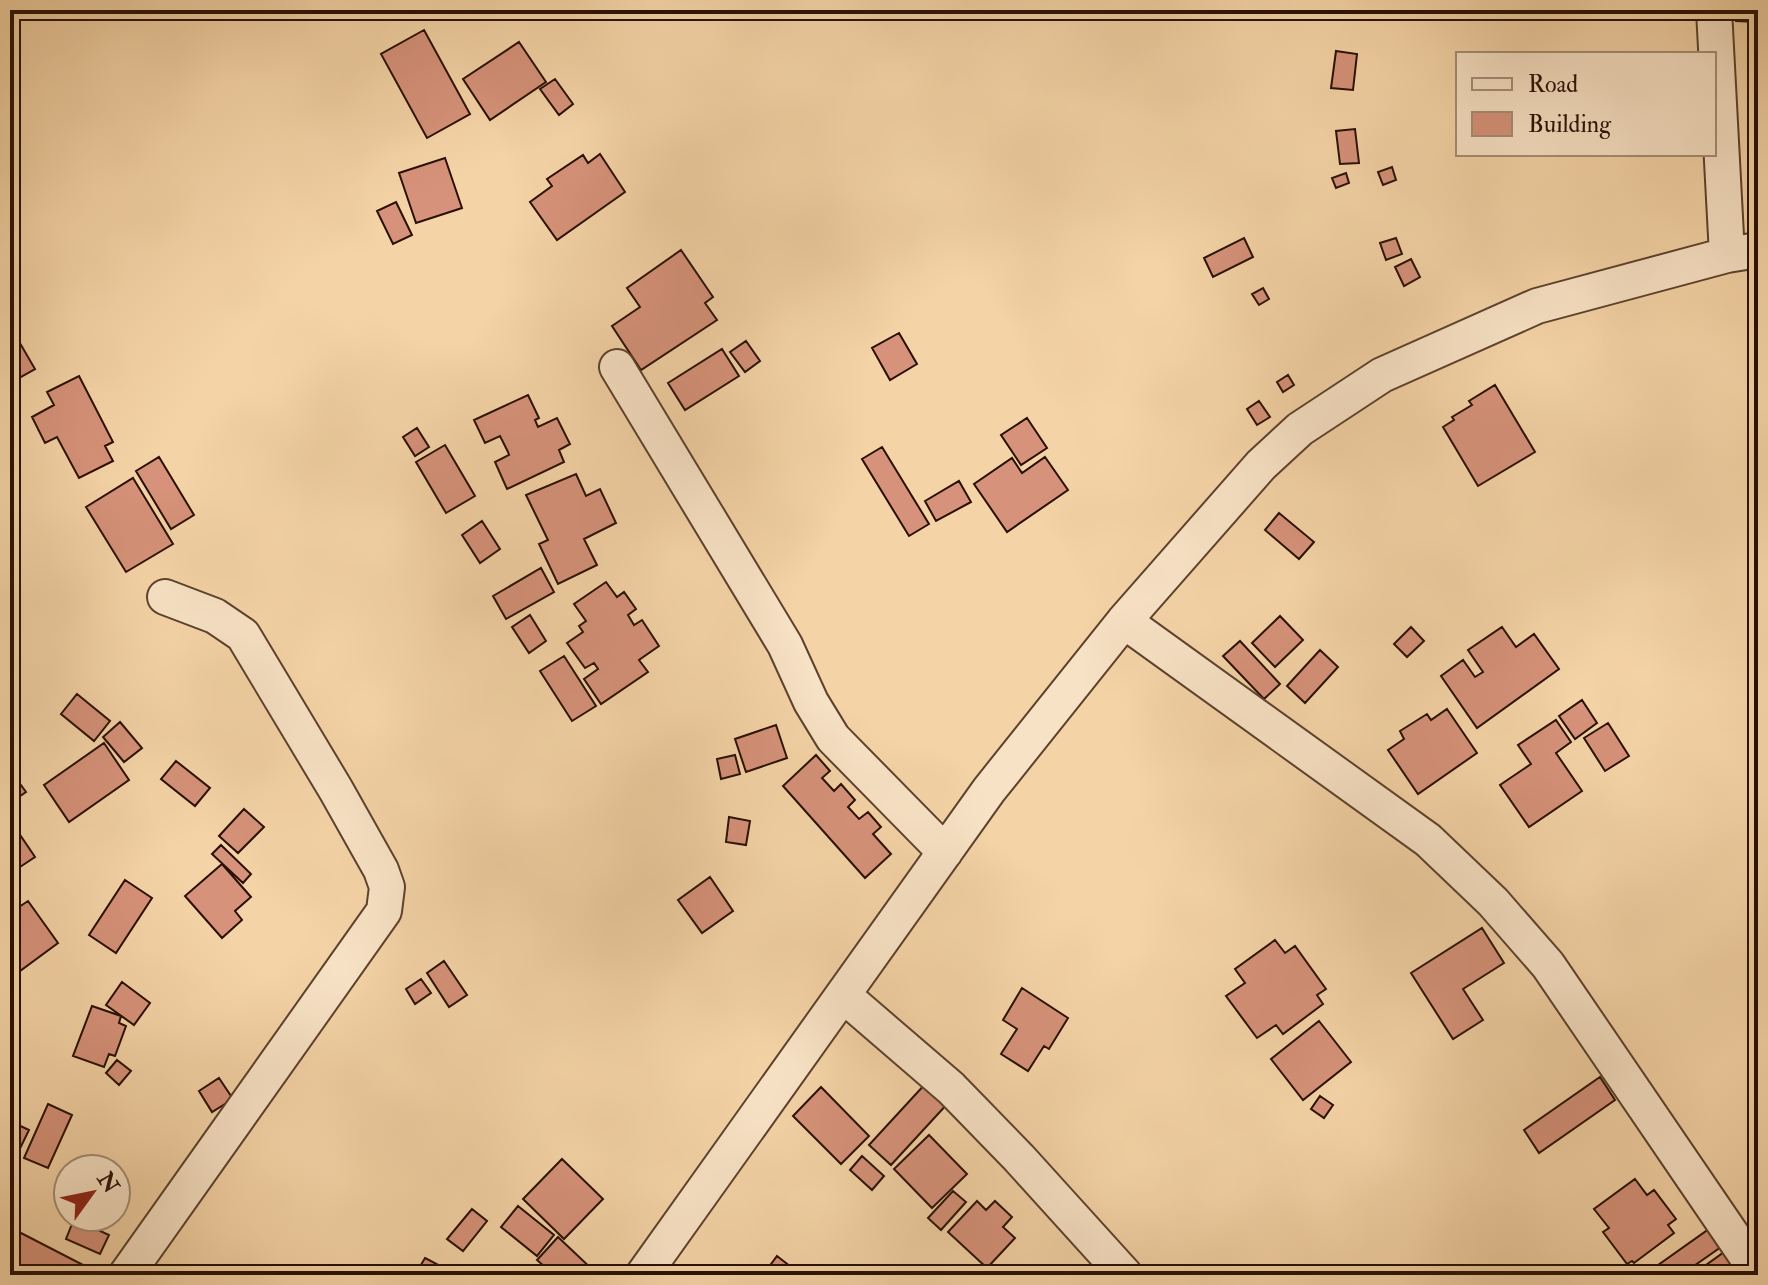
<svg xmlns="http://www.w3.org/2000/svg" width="1768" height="1285" viewBox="0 0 1768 1285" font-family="'IM FELL Double Pica',serif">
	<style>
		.building { fill: #d6927a; stroke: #291005; stroke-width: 2 }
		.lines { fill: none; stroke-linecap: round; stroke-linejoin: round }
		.minor-casing { stroke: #5c412d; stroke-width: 38 }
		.minor { stroke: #f8e2c5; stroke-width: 34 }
	</style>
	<rect width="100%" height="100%" fill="#f4d3a6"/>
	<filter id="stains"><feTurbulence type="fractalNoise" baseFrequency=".0025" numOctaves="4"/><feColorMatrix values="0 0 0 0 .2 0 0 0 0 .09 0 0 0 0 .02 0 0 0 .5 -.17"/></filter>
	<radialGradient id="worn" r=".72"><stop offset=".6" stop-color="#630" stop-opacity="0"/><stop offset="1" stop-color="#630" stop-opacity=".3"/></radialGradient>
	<!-- building -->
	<path class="building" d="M1736 10H1758V22L1736 21Z
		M424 30 470 114 427 138 381 54Z
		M519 42 546 82 490 120 463 79Z
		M1336 51 1357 54 1353 90 1331 88Z
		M555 79 573 104 559 115 540 89Z
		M1355 129 1359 163 1340 164 1336 131Z
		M600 154 625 192 557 240 530 202 552 186 547 179 583 155 588 163Z
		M445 158 462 208 416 223 399 173Z
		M1392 167 1396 180 1383 185 1378 172Z
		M1346 173 1349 183 1336 188 1332 178Z
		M396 202 412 235 393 244 377 211Z
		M1244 238 1253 257 1213 277 1204 258Z
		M1396 238 1402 254 1386 260 1380 243Z
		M681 250 713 297 705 303 717 320 641 370 612 326 640 307 627 288Z
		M1411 259 1420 277 1404 286 1395 267Z
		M1263 288 1269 299 1259 305 1252 294Z
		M899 333 917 364 890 380 872 348Z
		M17 338 35 369 10 383V342Z
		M746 341 760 361 745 372 730 352Z
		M722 349 739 376 685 410 668 383Z
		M1288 375 1294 385 1283 392 1277 382Z
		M79 376 113 442 105 446 113 461 79 478 57 437 45 443 32 417 54 405 47 392Z
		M1495 385 1535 452 1478 486 1443 427 1454 420 1452 417 1472 405 1469 401Z
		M528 395 539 418 535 420 538 427 557 418 570 444 559 450 564 462 507 489 495 462 509 455 508 452 500 436 485 443 474 420Z
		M1259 401 1270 417 1257 425 1247 409Z
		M1027 418 1047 448 1021 465 1001 435Z
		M417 428 429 447 415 456 403 437Z
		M445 445 475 496 446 513 416 462Z
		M882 447 929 524 909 536 862 459Z
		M159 457 194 515 171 529 136 471Z
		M1045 457 1068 490 1007 532 974 484 1012 458 1022 473Z
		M576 474 586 496 600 489 616 523 584 539 597 565 558 584 539 544 548 540 526 495Z
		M133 478 173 544 126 572 86 507Z
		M959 481 971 502 936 521 925 501Z
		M1279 513 1314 542 1299 559 1265 530Z
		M482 521 500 549 480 563 462 535Z
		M541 568 554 592 506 619 493 596Z
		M606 582 617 597 624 592 636 609 628 615 634 625 642 620 659 646 639 660 648 672 601 704 584 679 598 669 594 663 585 668 567 643 583 632 579 626 586 621 574 604Z
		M530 615 546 641 529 653 512 627Z
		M1280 616 1303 640 1275 667 1252 643Z
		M1411 627 1424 641 1407 657 1394 644Z
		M1502 627 1516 647 1534 634 1559 669 1477 728 1441 676 1463 660 1475 677 1483 672 1468 650Z
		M1240 641 1280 684 1264 699 1223 656Z
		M1320 650 1338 667 1305 703 1287 686Z
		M564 656 596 706 572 721 540 671Z
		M77 694 110 721 94 741 61 714Z
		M1582 700 1597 723 1575 739 1559 716Z
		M1447 709 1477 753 1418 794 1388 750 1404 739 1400 731 1427 714 1431 720Z
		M1556 720 1571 742 1556 753 1582 791 1529 827 1500 785 1531 764 1518 745Z
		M120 722 142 748 124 762 103 737Z
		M1608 723 1629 756 1605 771 1584 738Z
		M776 725 787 758 746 772 735 739Z
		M104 743 129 780 69 822 44 785Z
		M735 755 740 774 721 779 717 759Z
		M816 755 830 771 822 778 834 791 841 784 855 800 848 807 859 819 868 812 881 827 873 834 891 854 865 878 783 786Z
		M176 761 210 788 195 806 161 779Z
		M10 770 26 792 10 803Z
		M244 809 264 827 238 853 219 836Z
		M729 817 750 821 746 845 726 842Z
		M10 820 35 857 14 871 10 866Z
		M221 845 251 874 243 883 212 854Z
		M222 864 251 897 235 911 242 920 222 938 185 896Z
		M710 877 733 911 702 933 678 900Z
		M125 880 152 898 116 953 89 935Z
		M28 901 58 943 20 971 10 957V913Z
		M1482 928 1504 963 1463 989 1483 1020 1453 1039 1411 973Z
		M1275 940 1285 953 1295 946 1326 989 1317 995 1323 1004 1283 1034 1276 1025 1257 1038 1226 996 1245 983 1235 969Z
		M444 961 467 995 449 1007 427 973Z
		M421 979 431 993 415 1004 406 989Z
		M122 982 150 1003 134 1025 106 1005Z
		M1022 988 1068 1018 1049 1049 1044 1046 1028 1071 1001 1054 1017 1029 1003 1020Z
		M92 1006 121 1016 119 1023 126 1026 115 1056 109 1054 104 1067 73 1056Z
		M1319 1021 1351 1062 1303 1100 1271 1059Z
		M117 1060 131 1071 119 1085 106 1073Z
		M1600 1077 1615 1100 1539 1153 1524 1130Z
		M219 1078 233 1099 212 1112 199 1091Z
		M927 1082 949 1102 891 1165 869 1145Z
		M821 1087 869 1136 841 1164 793 1116Z
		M1320 1096 1333 1105 1324 1118 1311 1109Z
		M48 1104 72 1115 48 1168 24 1158Z
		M10 1121 29 1130 10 1169Z
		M929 1135 967 1174 932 1208 894 1169Z
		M862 1156 884 1176 872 1190 850 1170Z
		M562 1159 603 1199 564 1239 523 1199Z
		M1635 1179 1647 1195 1654 1190 1676 1219 1668 1225 1674 1233 1634 1263 1632 1261 1627 1264 1603 1232 1609 1228 1594 1209Z
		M953 1191 966 1202 941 1230 928 1218Z
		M977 1201 986 1210 995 1201 1012 1217 1003 1227 1015 1238 987 1268 948 1232Z
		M518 1206 554 1235 537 1256 501 1227Z
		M472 1209 487 1221 463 1251 447 1239Z
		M74 1219 109 1235 100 1254 66 1239Z
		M1709 1229 1721 1247 1681 1275H1644Z
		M21 1233 87 1267 83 1275H10V1255Z
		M558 1237 595 1272 592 1275H554L537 1260Z
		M1727 1250 1742 1271 1736 1275H1692Z
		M777 1256 800 1274V1275H763Z
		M425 1258 452 1272 450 1275H415Z"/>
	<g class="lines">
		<defs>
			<path id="minor" d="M1714 10 1727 255
				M617 367 785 645 811 702 833 738 945 852
				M1124 621 1428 840 1493 902 1548 965 1747 1257
				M843 995 951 1088 1019 1158 1125 1275
				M126 1275 384 911 387 887 381 870 336 790 243 635 215 616 165 597
				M643 1275 989 790 1124 621 1261 465 1300 429 1382 375 1537 306 1727 255 1758 250"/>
		</defs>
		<!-- minor casing -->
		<use href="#minor" class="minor-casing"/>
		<!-- minor -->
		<use href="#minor" class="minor"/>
	</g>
	<!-- margin -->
	<rect width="1768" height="1285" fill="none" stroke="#f4d3a6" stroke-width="40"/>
	<rect x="12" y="12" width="1744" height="1261" fill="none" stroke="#291005" stroke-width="4"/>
	<rect x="20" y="20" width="1728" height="1245" fill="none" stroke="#291005" stroke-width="2"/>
	<!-- legend -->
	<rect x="1456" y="52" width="260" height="104" fill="#f8e2c5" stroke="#a58e78" stroke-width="2"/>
	<rect x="1472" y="78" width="40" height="12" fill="#f8e2c5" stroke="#a58e78" stroke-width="2"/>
	<text x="1528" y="92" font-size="24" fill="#291005">Road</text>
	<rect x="1472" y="112" width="40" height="24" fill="#d6927a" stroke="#a58e78" stroke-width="2"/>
	<text x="1528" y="132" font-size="24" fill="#291005">Building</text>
	<!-- north arrow -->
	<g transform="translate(92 1193) rotate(57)"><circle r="38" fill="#f8e2c5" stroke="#a58e78" stroke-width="2"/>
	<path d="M0-6L14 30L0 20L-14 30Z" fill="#8f2418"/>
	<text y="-12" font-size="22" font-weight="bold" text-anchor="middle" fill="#291005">N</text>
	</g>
	<rect width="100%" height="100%" filter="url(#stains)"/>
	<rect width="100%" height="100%" fill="url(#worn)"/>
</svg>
